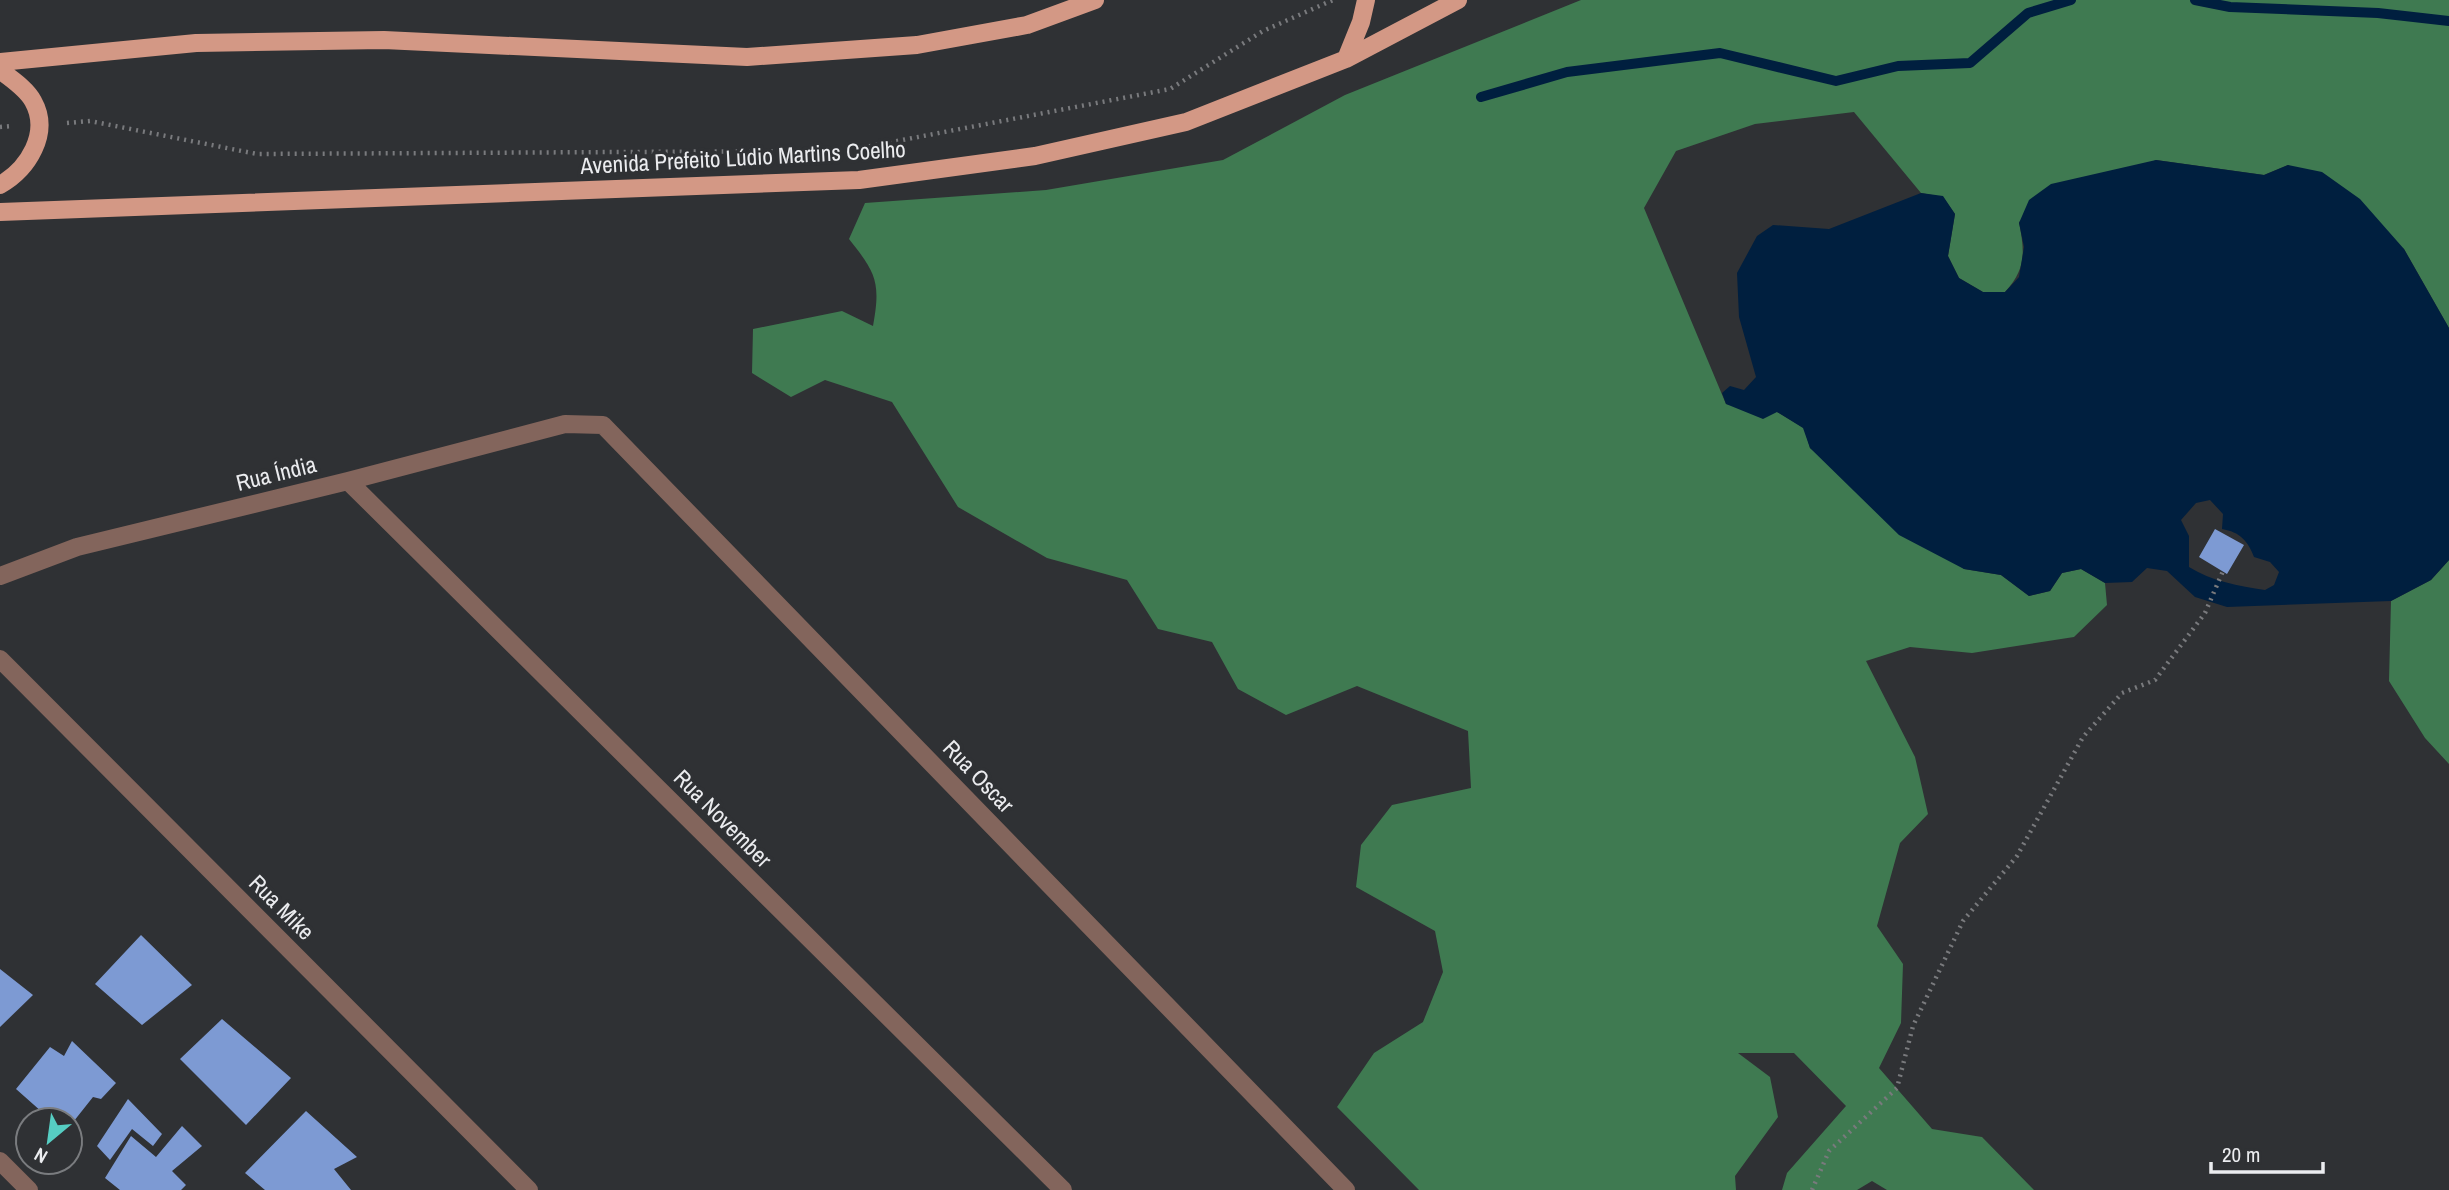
<svg xmlns="http://www.w3.org/2000/svg" width="2449" height="1190" viewBox="0 0 2449 1190" font-family="'Archivo Narrow',sans-serif">
	<style>
		.forest { fill: #3f7a51 }
		.water { fill: #001f3f; fill-rule: evenodd }
		.lines { fill: none; stroke-linecap: round; stroke-linejoin: round }
		.stream { stroke: #001f3f; stroke-width: 10 }
		.building { fill: #7d9ad3 }
		.path { stroke: #797a7d; stroke-width: 4.5; stroke-dasharray: 2 5; stroke-linecap: butt }
		.minor { stroke: #83655c; stroke-width: 18 }
		.major { stroke: #d39885; stroke-width: 18 }
		.labels { text-anchor: middle; dominant-baseline: central; stroke-width: 7; stroke-linejoin: round; paint-order: stroke }
		.street-label { font-size: 23px; fill: #ebecef; stroke: #2f3134 }
	</style>
	<rect width="100%" height="100%" fill="#2f3134"/>
	<!-- forest -->
	<path class="forest" d="M1581 0H2449V328L2404 249 2288 165 2264 175 2156 160 2019 222C2025 253 2026 269 2005 292H1983L1959 278 1948 256 1955 214 1943 197 1921 193 1854 112 1755 124 1676 151 1644 208 1726 404 1777 412 1804 428 1810 448 1964 569 2001 575 2029 596 2050 591 2062 573 2081 569 2105 583 2107 605 2074 637 1972 653 1910 647 1866 661 1915 757 1928 814 1900 843 1877 926 1903 964 1901 1023 1879 1068 1932 1129 1982 1137 2034 1190H1887L1872 1181 1857 1190H1782L1787 1173 1846 1106 1794 1053H1738L1770 1077 1778 1117 1735 1176 1736 1190H1419L1337 1107 1374 1053 1423 1022 1443 972 1435 931 1356 887 1361 845 1392 805 1471 788 1468 731 1357 686 1286 715 1238 689 1212 642 1158 629 1127 580 1047 558 958 507 892 402 825 380 791 397 752 373 753 329 842 311 873 326C881 282 876 273 849 239L865 203 1046 190 1223 160 1345 95Z
		M2449 560V764L2425 738 2389 681 2391 601 2431 580Z"/>
	<!-- water -->
	<path class="water" d="M2156 160 2264 175 2288 165 2322 172 2360 199 2404 249 2449 328V560L2431 580 2391 601 2227 607 2195 597 2167 571 2147 568 2132 582 2105 583 2081 569 2062 573 2050 591 2029 596 2001 575 1964 569 1899 535 1810 448 1803 428 1777 412 1763 419 1726 404 1722 393 1730 386 1744 390 1756 377 1739 317 1737 273 1757 236 1773 225 1829 229 1921 193 1943 196 1955 214 1948 256 1959 278 1983 292H2005L2019 277 2024 247 2019 223 2029 200 2051 184ZM2210 500 2223 514 2222 529C2240 532 2248 541 2254 557L2270 562 2279 572 2274 585 2265 590C2239 586 2211 581 2189 567V536L2181 520 2196 503Z"/>
	<g class="lines">
		<!-- stream -->
		<path class="stream" d="M2195 0 2230 7 2378 13 2449 21
			M1481 97 1567 72 1720 53 1836 81 1898 66 1970 63 2028 13 2071 0"/>
	</g>
	<!-- building -->
	<path class="building" d="M2215 529 2244 545 2227 574 2199 557Z
		M141 935 192 985 142 1025 95 984Z
		M0 969 33 995 0 1027Z
		M222 1019 291 1078 246 1125 180 1059Z
		M72 1041 116 1083 101 1099 93 1097 70 1126V1120H51L16 1089 50 1047 64 1056Z
		M128 1099 162 1134 153 1146 132 1129 110 1160 97 1146Z
		M306 1111 357 1157 334 1169 351 1190H265L245 1173Z
		M182 1126 202 1146 172 1171 186 1185 181 1190H120L105 1178 131 1136 156 1157Z"/>
	<g class="lines">
		<!-- path -->
		<path class="path" d="M67 123 90 121 257 154 808 151
			M0 127 13 126
			M855 149 1170 89 1263 31 1333 0
			M1812 1190 1829 1151 1897 1088 1913 1026 1963 921 2017 856 2083 737 2122 693 2155 680 2205 613 2223 571"/>
		<!-- minor -->
		<path class="minor" d="M348 481 1063 1190
			M0 576 77 547 348 481 565 424 603 425 1346 1190
			M0 659 529 1190
			M0 1161 29 1190"/>
		<!-- major -->
		<path class="major" d="M1346 59 1361 22 1366 0
			M0 62 196 43 384 40 747 57 917 45 1027 25 1095 0
			M0 70C11 79 26 88 33 101 51 133 28 169 0 185
			M0 212 859 180 1035 156 1186 122 1346 59 1458 0"/>
	</g>
	<g class="labels">
		<!-- street labels -->
		<g class="street-label">
			<text transform="translate(743 157) rotate(-3)">Avenida Prefeito Lúdio Martins Coelho</text>
			<text transform="translate(276 473) rotate(-14)">Rua Índia</text>
			<text transform="translate(979 776) rotate(46)">Rua Oscar</text>
			<text transform="translate(723 818) rotate(45)">Rua November</text>
			<text transform="translate(282 907) rotate(45)">Rua Mike</text>
		</g>
	</g>
	<!-- north arrow -->
	<g transform="translate(49 1141) rotate(209)"><circle r="33" fill="#2f3134" stroke="#7a7c7f" stroke-width="2"/>
	<path d="M0-5L12 26L0 18L-12 26Z" fill="#56cec3"/>
	<text y="-10" font-size="19" font-weight="bold" text-anchor="middle" fill="#ebecef">N</text>
	</g>
	<!-- scale -->
	<path d="M2211 1162v10h112v-10" fill="none" stroke="#ebecef" stroke-width="3.5"/>
	<text x="2222" y="1162" font-size="21" fill="#ebecef" stroke="#2f3134" stroke-width="5" paint-order="stroke">20 m</text>
</svg>
